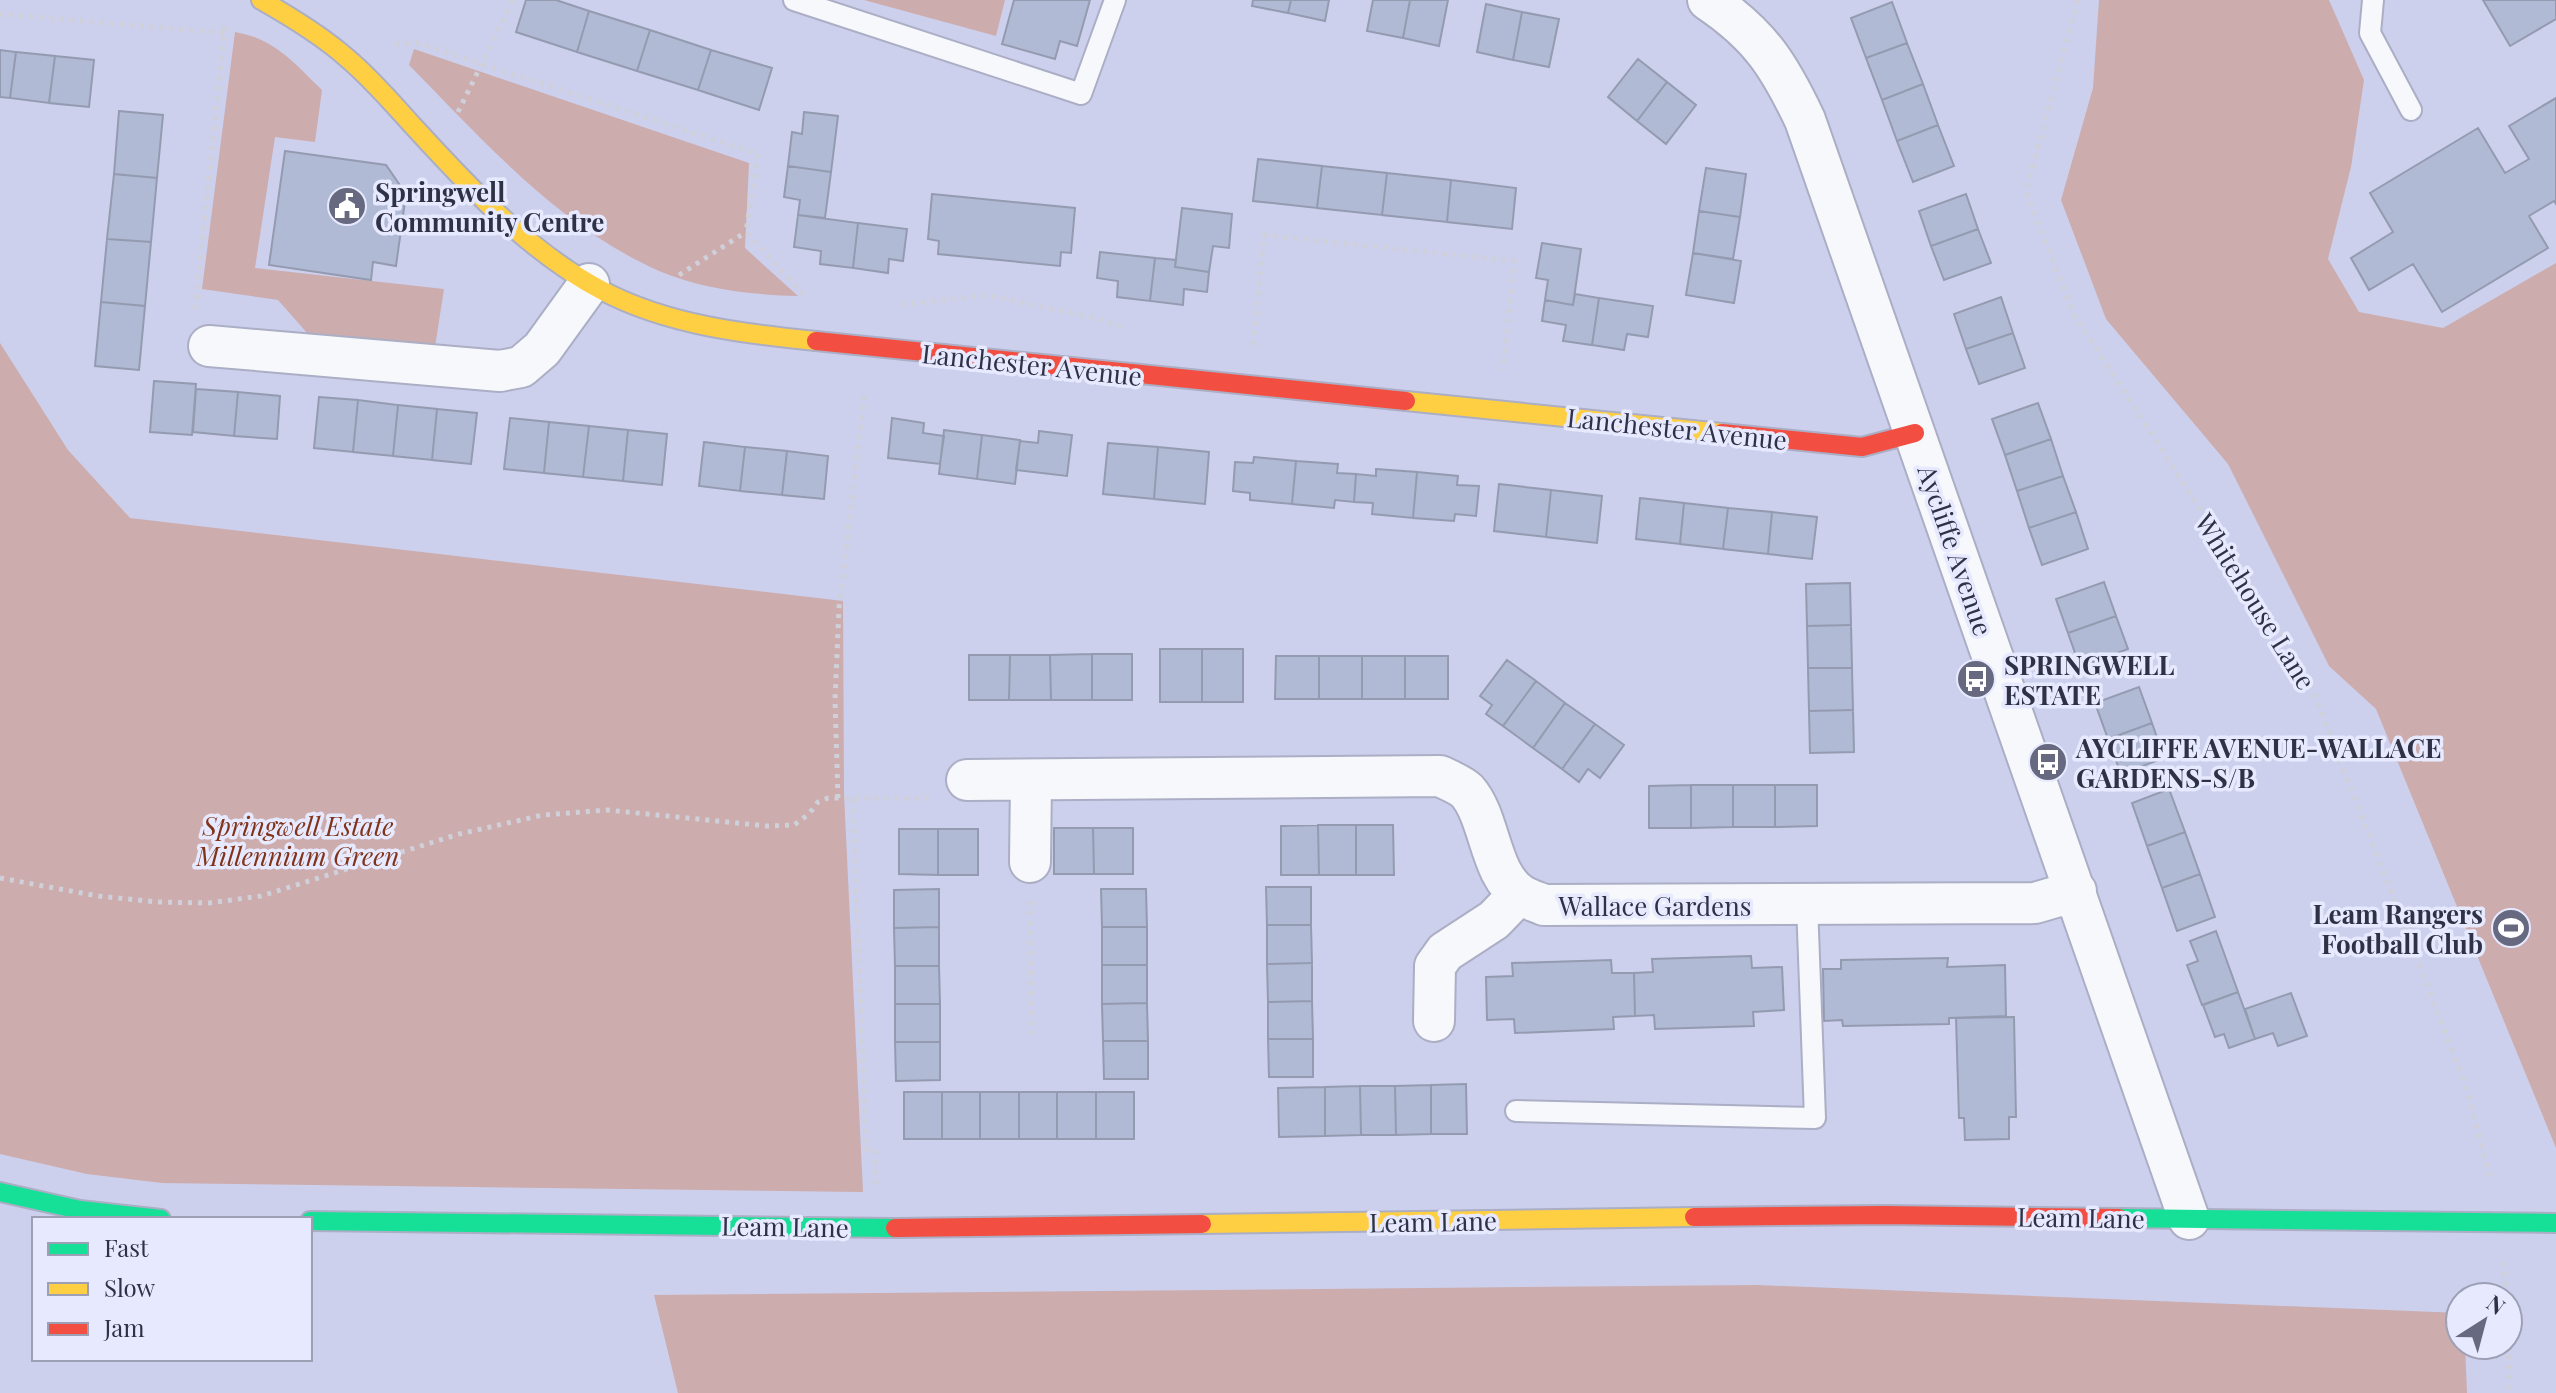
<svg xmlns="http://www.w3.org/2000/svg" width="2556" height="1393" viewBox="0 0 2556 1393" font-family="'Playfair Display',serif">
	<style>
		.green { fill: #ccacad }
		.building { fill: #b0bad4; stroke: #949bb0; stroke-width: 2 }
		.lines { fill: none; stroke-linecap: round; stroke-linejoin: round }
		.lane-casing { stroke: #abaec4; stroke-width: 24 }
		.street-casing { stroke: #abaec4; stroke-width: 44 }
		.fast-casing { stroke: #abaec4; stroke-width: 22 }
		.slow-casing { stroke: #abaec4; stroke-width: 22 }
		.jam-casing { stroke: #abaec4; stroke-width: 22 }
		.path { stroke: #cfd0d9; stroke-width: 5; stroke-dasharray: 4 6; stroke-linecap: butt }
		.lane { stroke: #f7f8fc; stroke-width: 20 }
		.street { stroke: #f7f8fc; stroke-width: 40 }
		.fast { stroke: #16e098; stroke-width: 18 }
		.slow { stroke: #ffcf43; stroke-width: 18 }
		.jam { stroke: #f24e42; stroke-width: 18 }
		.labels { text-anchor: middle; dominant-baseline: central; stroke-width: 7; stroke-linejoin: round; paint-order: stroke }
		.poi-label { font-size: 26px; font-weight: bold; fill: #2f3246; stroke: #e6e9ff; text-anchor: start }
		.street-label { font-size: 26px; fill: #2f3246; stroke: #e6e9ff }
		.park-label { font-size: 26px; font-style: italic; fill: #803318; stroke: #e6e9ff }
	</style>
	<rect width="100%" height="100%" fill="#ccd0ed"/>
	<!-- green -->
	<path class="green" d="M864 0H1005L996 36Z
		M2099 0H2329L2364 80 2351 167 2328 259 2359 312 2443 328 2556 263V1148L2376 709 2329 666 2228 464 2106 319 2061 200 2093 88Z
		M235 32C275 39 294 63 322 90L315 142 275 137 255 268 444 289 435 347 308 334 278 300 202 289Z
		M414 49 749 163 745 248 798 296C751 295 702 289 659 271 558 226 485 142 409 65Z
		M0 343 68 450 130 518 843 601 844 794 863 1192 162 1183 87 1174 0 1154Z
		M1757 1285 2460 1313V1345H2465L2467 1393H678L654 1295Z"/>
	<!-- building -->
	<path class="building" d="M526 0H556L589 11 577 52 516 32Z
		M1014 0H1090L1077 46 1060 41 1055 59 1002 44Z
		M1253 0H1291L1288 13 1252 6Z
		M1291 0H1329L1325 21 1288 13Z
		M1373 0H1410L1403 38 1367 31Z
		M1410 0H1448L1439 46 1403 38Z
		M2483 0H2556V19L2510 46Z
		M1892 2 1907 43 1866 58 1851 18Z
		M1486 4 1522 12 1513 60 1477 52Z
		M589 11 650 30 637 71 577 52Z
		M1522 12 1559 19 1549 67 1513 60Z
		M650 30 711 50 698 90 637 71Z
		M1907 43 1923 84 1882 100 1866 58Z
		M0 50 16 52 10 98 0 97Z
		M711 50 772 68 759 110 698 90Z
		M16 52 55 56 49 103 10 98Z
		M55 56 94 60 89 107 49 103Z
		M1638 59 1667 82 1637 121 1608 97Z
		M1667 82 1696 105 1666 144 1637 121Z
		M1923 84 1938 125 1897 141 1882 100Z
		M2556 98V204L2554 201 2529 216 2548 248 2442 312 2413 264 2369 290 2351 258 2393 232 2370 193 2478 128 2505 173 2529 159 2509 126Z
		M119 111 163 115 157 178 114 174Z
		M804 112 838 116 831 172 788 166 792 132 802 134Z
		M1938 125 1954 166 1913 182 1897 141Z
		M285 151 386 165 406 194 396 266 373 262 371 280 269 265Z
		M1258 159 1322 166 1317 208 1253 201Z
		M788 166 831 172 825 218 798 215 800 200 784 197Z
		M1322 166 1387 173 1382 215 1317 208Z
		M1706 168 1746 174 1740 217 1699 211Z
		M1387 173 1451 180 1447 222 1382 215Z
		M114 174 157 178 151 242 107 239Z
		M1451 180 1516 188 1512 229 1447 222Z
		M932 194 1075 208 1071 253 1061 252 1060 266 938 254 939 241 928 239Z
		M1966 194 1978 229 1931 246 1919 211Z
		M1182 208 1232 214 1229 248 1213 246 1209 272 1175 267Z
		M1699 211 1740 217 1733 259 1693 253Z
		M798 215 858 223 853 268 820 264 821 251 794 247Z
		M858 223 907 229 903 261 889 259 888 273 853 268Z
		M1978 229 1991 263 1944 280 1931 246Z
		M107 239 151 242 145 306 101 302Z
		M1542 243 1581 249 1573 305 1545 300 1548 280 1536 278Z
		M1100 252 1155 258 1150 301 1117 297 1118 281 1097 278Z
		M1693 253 1741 261 1734 303 1686 295Z
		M1155 258 1176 260 1175 267 1209 272 1207 292 1184 289 1183 305 1150 301Z
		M1575 294 1599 298 1592 345 1563 341 1566 325 1542 321 1545 300 1573 305Z
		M2001 297 2013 333 1966 349 1954 314Z
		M1599 298 1653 306 1648 337 1627 334 1624 350 1592 345Z
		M101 302 145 306 139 370 95 366Z
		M2013 333 2025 368 1979 384 1966 349Z
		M154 381 196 384 192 435 150 432Z
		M196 389 238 392 234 436 193 432Z
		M238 392 280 396 277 439 234 436Z
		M319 397 358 400 353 452 314 448Z
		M358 400 398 405 393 456 353 452Z
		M2038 403 2051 439 2005 455 1992 419Z
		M398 405 437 409 432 460 393 456Z
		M437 409 477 413 471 464 432 460Z
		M510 418 549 422 544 473 504 469Z
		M892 418 924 423 923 433 944 436 940 464 888 458Z
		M549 422 589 426 583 477 544 473Z
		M589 426 628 430 623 481 583 477Z
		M628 430 667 434 662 485 623 481Z
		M944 430 982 435 977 479 939 474Z
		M1039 431 1072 435 1067 476 1016 470 1020 441 1038 443Z
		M982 435 1020 440 1015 484 977 479Z
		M2051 439 2063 476 2017 491 2005 455Z
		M704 442 745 447 740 491 699 486Z
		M1108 443 1158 447 1154 499 1103 494Z
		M745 447 787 451 782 495 740 491Z
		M1158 447 1209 452 1205 504 1154 499Z
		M787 451 828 456 824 499 782 495Z
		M1254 457 1296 461 1292 504 1250 500V493L1233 491 1235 462 1253 463Z
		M1296 461 1338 464 1337 473 1356 474 1354 502 1335 500 1334 508 1292 504Z
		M1376 469 1417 472 1413 518 1372 514 1373 503 1354 502 1356 474 1376 476Z
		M1417 472 1458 476 1457 485 1479 486 1476 516 1455 514 1454 521 1413 518Z
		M2063 476 2076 512 2029 528 2017 491Z
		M1499 484 1551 490 1546 537 1494 531Z
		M1551 490 1602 496 1597 543 1546 537Z
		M1640 498 1684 503 1680 544 1636 539Z
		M1684 503 1728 508 1723 549 1680 544Z
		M1728 508 1772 512 1768 554 1723 549Z
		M1772 512 1817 517 1812 559 1768 554Z
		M2076 512 2088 549 2042 565 2029 528Z
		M2104 582 2116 616 2068 633 2056 599Z
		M1850 583 1851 625 1807 626 1806 584Z
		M2116 616 2128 649 2080 667 2068 633Z
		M1851 625 1852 668H1808L1807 626Z
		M1160 649H1202V702H1160Z
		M1202 649H1243V702H1202Z
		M1092 654H1132V700H1092Z
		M1092 654V700H1051L1050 655Z
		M969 655H1010L1009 700H969Z
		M1010 655H1050L1051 700H1009Z
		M1276 656H1319V699H1275Z
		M1319 656H1362V699H1319Z
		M1362 656H1405V699H1362Z
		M1405 656H1448V699H1405Z
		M1507 660 1536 681 1503 726 1486 714 1492 705 1480 696Z
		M1808 668H1852L1853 710 1809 711Z
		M1536 681 1565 703 1533 748 1503 726Z
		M2139 687 2152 723 2108 739 2095 703Z
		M1565 703 1595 724 1562 769 1533 748Z
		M1853 710 1854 752 1810 753 1809 711Z
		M2152 723 2164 758 2121 774 2108 739Z
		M1595 724 1624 745 1600 778 1588 769 1579 782 1562 769Z
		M1691 785H1733V827L1691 828Z
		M1691 785V828H1649V786Z
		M1733 785H1775V827H1733Z
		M1775 785H1817V826L1775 827Z
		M2169 789 2185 832 2147 846 2132 803Z
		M1318 825H1356V875H1319Z
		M1318 825 1319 875H1281V826Z
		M1356 825H1393L1394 875H1356Z
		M1054 828H1093L1094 874H1054Z
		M1093 828H1133V874H1094Z
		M899 829H938V875L899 874Z
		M938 829H978V875H938Z
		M2185 832 2200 874 2162 888 2147 846Z
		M2200 874 2215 917 2177 931 2162 888Z
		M1266 887H1311V925H1267Z
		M939 889V927L894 928V890Z
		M1101 889H1146L1147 927H1102Z
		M1267 925H1311L1312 963 1267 964Z
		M939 927V966H895L894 928Z
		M1102 927H1147V965H1102Z
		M2216 931 2238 992 2202 1005 2187 965 2198 961 2190 941Z
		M1751 956 1752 968 1782 967 1784 1010 1753 1012 1754 1026 1655 1029 1654 1015 1635 1016 1634 973 1653 972 1652 959Z
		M1948 958 1947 967 2005 965 2006 1016 1949 1018V1024L1843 1026 1842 1020 1824 1021 1823 969H1841V960Z
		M1611 960 1612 973H1634L1635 1016 1613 1017 1614 1029 1515 1033 1514 1019 1487 1020 1486 977 1513 976 1512 963Z
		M1312 963V1001L1268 1002 1267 964Z
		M1102 965H1147V1003L1102 1004Z
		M895 966H939L940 1004H895Z
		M2238 992 2255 1039 2229 1048 2224 1034 2215 1037 2203 1005Z
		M2291 993 2307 1036 2278 1046 2273 1033 2255 1039 2245 1009Z
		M1312 1001 1313 1039H1268V1002Z
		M1147 1003 1148 1041H1103L1102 1004Z
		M895 1004H940V1042H895Z
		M2014 1017 2016 1117H2009V1139L1965 1140 1964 1118H1959L1956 1018Z
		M1268 1039H1313V1077H1269Z
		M1103 1041H1148V1079H1104Z
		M895 1042H940V1080L896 1081Z
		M1466 1084 1467 1134H1431V1085Z
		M1431 1085V1134L1396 1135 1395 1086Z
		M1360 1086H1395L1396 1135H1361Z
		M1360 1086 1361 1135 1325 1136V1087Z
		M1325 1087V1136L1279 1137 1278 1088Z
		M904 1092H942V1139H904Z
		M942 1092H980V1139H942Z
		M980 1092H1019V1139H980Z
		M1019 1092H1057V1139H1019Z
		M1057 1092H1096V1139H1057Z
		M1096 1092H1134V1139H1096Z"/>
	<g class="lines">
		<defs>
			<path id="lane" d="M794 0 1081 94 1115 0
				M2373 0 2370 33 2411 110
				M1516 1111 1815 1118 1807 904"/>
			<path id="street" d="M1708 0C1760 35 1779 65 1805 120L2189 1219
				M209 346 500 371 521 367 542 349 589 284
				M967 780 1440 776C1448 780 1461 785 1467 791 1491 818 1489 875 1521 895 1528 899 1537 902 1544 905L2035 903 2076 891
				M1030 862 1031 780
				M1434 1021 1435 966 1445 952 1494 920 1519 894"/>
			<path id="fast" d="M0 1192 80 1210 161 1219
				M2119 1218 2556 1223
				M310 1221 895 1228"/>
			<path id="slow" d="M261 0C291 17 321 35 347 58 372 79 393 104 415 128 470 188 530 253 603 291 668 325 745 334 816 341
				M1406 401 1722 433
				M1202 1224 1694 1217"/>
			<path id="jam" d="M816 341 1406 401
				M1722 433 1862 447 1915 433
				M1694 1217 1885 1215 2119 1218
				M895 1228 1202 1224"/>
		</defs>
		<!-- lane casing -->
		<use href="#lane" class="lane-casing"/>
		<!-- street casing -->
		<use href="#street" class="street-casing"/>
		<!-- fast casing -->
		<use href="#fast" class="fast-casing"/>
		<!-- slow casing -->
		<use href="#slow" class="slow-casing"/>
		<!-- jam casing -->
		<use href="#jam" class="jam-casing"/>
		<!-- path -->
		<path class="path" d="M2078 0 2026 191 2073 313 2306 672 2464 1081 2491 1181
			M0 14 225 33
			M396 44 418 43 758 154 746 232 808 299
			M458 112 513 0
			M679 275 746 232
			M902 305 986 295 1095 318 1123 327
			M195 309 225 25
			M1253 345 1264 235 1514 261 1503 370
			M838 798 835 700 839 608 865 389
			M853 799 866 1149H875L876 1185
			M0 878 98 896 157 902 209 903 261 896 459 834 543 815 607 810 767 826 794 825 809 814 818 802 828 798H933
			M1030 901 1031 1040
			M2504 1262 2506 1297
			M2508 1345 2510 1393"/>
		<!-- lane -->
		<use href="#lane" class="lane"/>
		<!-- street -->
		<use href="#street" class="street"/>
		<!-- fast -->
		<use href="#fast" class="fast"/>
		<!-- slow -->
		<use href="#slow" class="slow"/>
		<!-- jam -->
		<use href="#jam" class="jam"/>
	</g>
	<!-- icons -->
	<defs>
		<symbol id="civic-disc" viewBox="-11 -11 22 22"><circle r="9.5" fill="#666980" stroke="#e6e9ff"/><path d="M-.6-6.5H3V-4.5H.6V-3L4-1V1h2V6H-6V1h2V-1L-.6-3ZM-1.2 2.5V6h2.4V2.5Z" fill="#fff"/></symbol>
		<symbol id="bus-disc" viewBox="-11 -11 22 22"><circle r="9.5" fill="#666980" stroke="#e6e9ff"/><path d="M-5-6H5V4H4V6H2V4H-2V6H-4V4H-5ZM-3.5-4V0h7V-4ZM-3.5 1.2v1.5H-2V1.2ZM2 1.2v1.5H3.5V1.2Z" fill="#fff"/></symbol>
		<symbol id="stadium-disc" viewBox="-11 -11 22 22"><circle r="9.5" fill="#666980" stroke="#e6e9ff"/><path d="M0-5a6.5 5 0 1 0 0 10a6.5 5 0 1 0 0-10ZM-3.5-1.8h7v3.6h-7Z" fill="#fff"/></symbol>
	</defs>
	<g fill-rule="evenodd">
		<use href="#civic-disc" x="325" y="184" width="44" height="44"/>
		<use href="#bus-disc" x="1954" y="657" width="44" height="44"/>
		<use href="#bus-disc" x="2026" y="740" width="44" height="44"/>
		<use href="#stadium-disc" x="2489" y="906" width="44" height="44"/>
	</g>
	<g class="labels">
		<!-- poi labels -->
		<g class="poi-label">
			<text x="375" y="191">Springwell<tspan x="375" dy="30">Community Centre</tspan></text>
			<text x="2004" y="664">SPRINGWELL<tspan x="2004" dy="30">ESTATE</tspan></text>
			<text x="2076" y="747">AYCLIFFE AVENUE-WALLACE<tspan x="2076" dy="30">GARDENS-S/B</tspan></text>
			<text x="2483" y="913" text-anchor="end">Leam Rangers<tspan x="2483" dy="30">Football Club</tspan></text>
		</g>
		<!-- street labels -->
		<g class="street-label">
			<text transform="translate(1032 364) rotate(6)">Lanchester Avenue</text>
			<text transform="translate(1677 428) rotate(6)">Lanchester Avenue</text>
			<text transform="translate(1956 550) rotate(71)">Aycliffe Avenue</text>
			<text transform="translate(2256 601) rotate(58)">Whitehouse Lane</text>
			<text x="1655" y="905">Wallace Gardens</text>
			<text transform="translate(2081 1217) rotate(1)">Leam Lane</text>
			<text transform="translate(1433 1221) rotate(-1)">Leam Lane</text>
			<text transform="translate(785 1226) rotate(1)">Leam Lane</text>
		</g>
		<!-- park labels -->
		<g class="park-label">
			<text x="298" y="825">Springwell Estate<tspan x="298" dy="30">Millennium Green</tspan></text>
		</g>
	</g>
	<!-- legend -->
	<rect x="32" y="1217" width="280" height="144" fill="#e6e9ff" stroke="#9da0b5" stroke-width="2"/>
	<rect x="48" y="1243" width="40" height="12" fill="#16e098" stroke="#9da0b5" stroke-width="2"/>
	<text x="104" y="1257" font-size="24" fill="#2f3246">Fast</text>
	<rect x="48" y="1283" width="40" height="12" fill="#ffcf43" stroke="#9da0b5" stroke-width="2"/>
	<text x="104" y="1297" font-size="24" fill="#2f3246">Slow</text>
	<rect x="48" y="1323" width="40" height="12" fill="#f24e42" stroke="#9da0b5" stroke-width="2"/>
	<text x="104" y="1337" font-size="24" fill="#2f3246">Jam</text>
	<!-- north arrow -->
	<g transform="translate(2484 1321) rotate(36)"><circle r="38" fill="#e6e9ff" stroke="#9da0b5" stroke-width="2"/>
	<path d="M0-6L14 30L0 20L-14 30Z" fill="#666980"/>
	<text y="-12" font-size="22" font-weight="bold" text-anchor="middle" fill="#2f3246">N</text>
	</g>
</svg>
